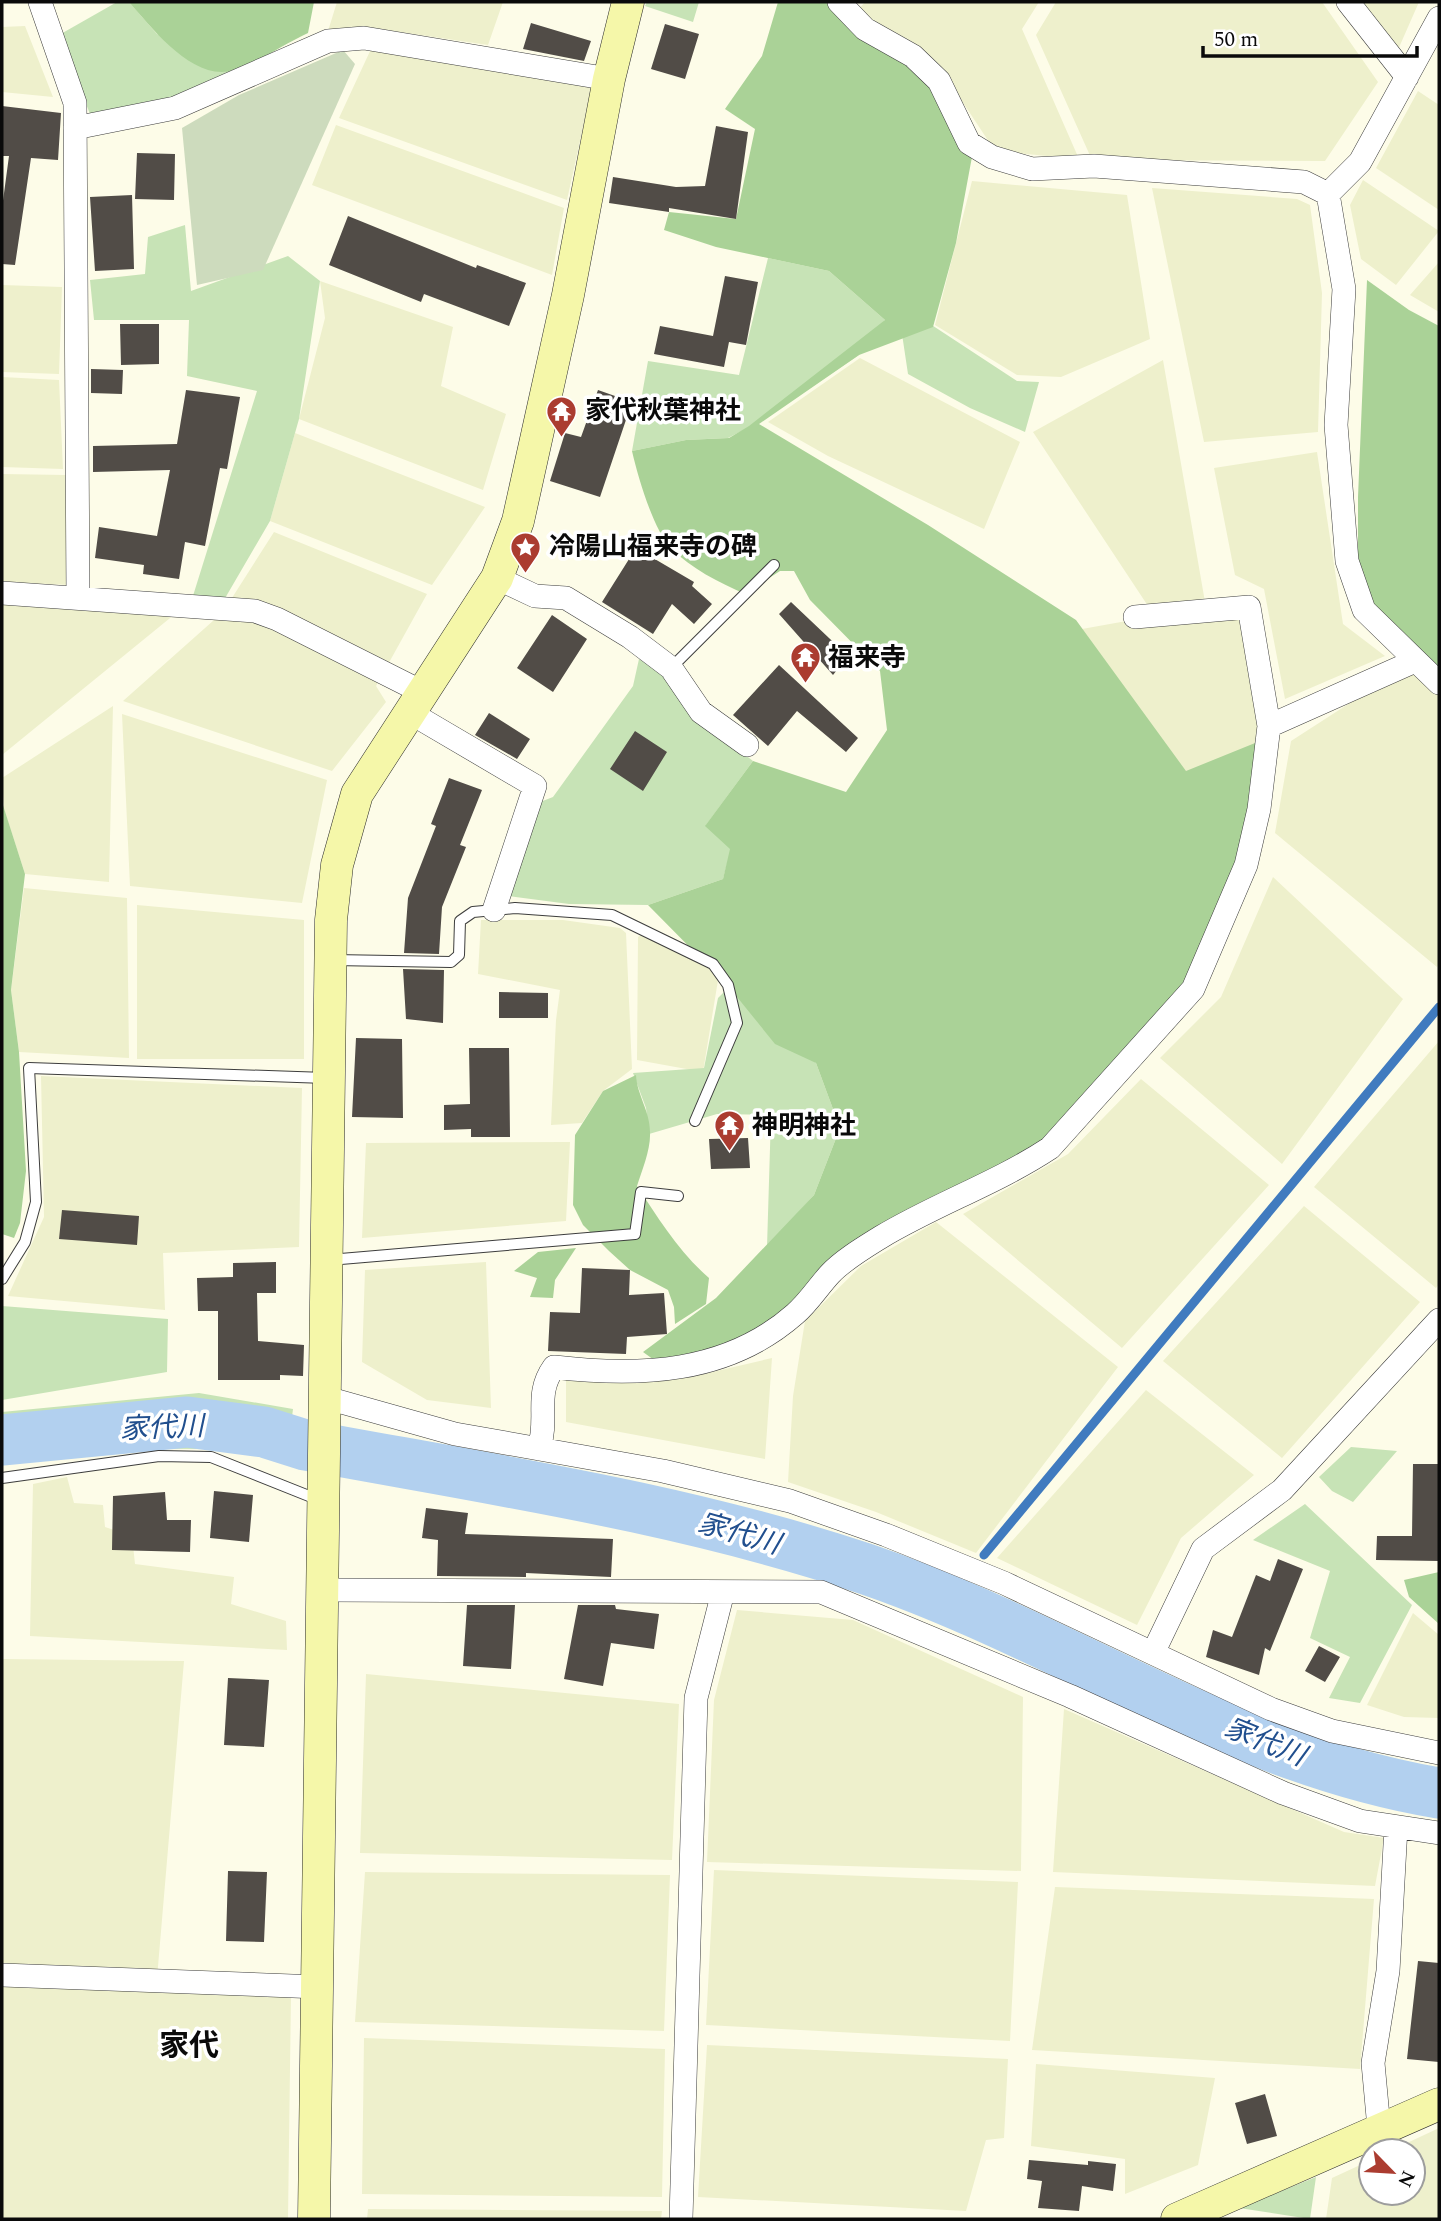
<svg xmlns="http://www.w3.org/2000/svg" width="1441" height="2221" viewBox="0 0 1441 2221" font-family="Spectral,'Noto Sans JP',serif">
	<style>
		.farmland { fill: #eef0cc }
		.green { fill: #c7e3b6 }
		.forest { fill: #aad297 }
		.cemetery { fill: #cddbbd }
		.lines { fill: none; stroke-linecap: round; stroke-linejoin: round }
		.stream { stroke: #407bbf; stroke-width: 9 }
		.river { stroke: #b2d0ef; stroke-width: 51 }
		.building { fill: #514c47 }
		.lane-casing { stroke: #3d3d3d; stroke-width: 12 }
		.street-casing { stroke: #3d3d3d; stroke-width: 24 }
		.secondary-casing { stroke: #2c2c2c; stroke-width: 33 }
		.lane { stroke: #fff; stroke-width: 10 }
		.street { stroke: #fff; stroke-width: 23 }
		.secondary { stroke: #f5f7a9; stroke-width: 32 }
		.labels { text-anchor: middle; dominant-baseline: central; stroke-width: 7; stroke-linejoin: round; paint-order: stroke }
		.poi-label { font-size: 26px; font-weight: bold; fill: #0a0a0a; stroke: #fff; text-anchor: start }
		.water-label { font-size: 28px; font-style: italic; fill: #214f8e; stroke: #fff }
		.quarter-label { font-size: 30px; font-weight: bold; fill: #0a0a0a; stroke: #fff }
	</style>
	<rect width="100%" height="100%" fill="#fdfce8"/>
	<!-- farmland -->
	<path class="farmland" d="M337 2H503L488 45 373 28 328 31Z
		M865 2H1039L1022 29 1079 159 995 151 952 86 858 10Z
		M1056 2H1322L1378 82 1325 161 1092 160 1036 35Z
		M1354 2H1419L1397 52Z
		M25 26 53 97 2 92V27Z
		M371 49 592 87 567 200 339 118Z
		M1418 91 1439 105V210L1376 168Z
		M336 125 564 208 552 275 312 185Z
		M1363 180 1439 231 1396 285 1361 259 1350 205Z
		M972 181 1127 195 1150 339 1061 377 1017 375 935 325Z
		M1152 188 1297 199 1310 205 1322 293 1318 432 1204 442Z
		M1439 262V312L1410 295Z
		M320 281 453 327 441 386 506 414 483 490 299 419 325 318Z
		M2 285 62 287 59 374 2 372Z
		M860 358 1020 442 984 529 828 456 768 422Z
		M1163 360 1205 602 1148 606 1033 432Z
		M2 377 59 380 63 469 2 467Z
		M295 433 485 507 432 585 270 521Z
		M1317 452 1343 624 1385 656 1285 699 1264 589 1235 575 1214 468Z
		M2 474 66 475 72 585 2 582Z
		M274 532 427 594 376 686 386 702 332 771 123 701 223 612Z
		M2 603 175 614 2 755Z
		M1239 607 1267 744 1186 772 1082 629 1160 615Z
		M1415 661 1439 687V964L1437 967 1275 833 1291 741Z
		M113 706 109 882 25 874 4 809 2 778Z
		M122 714 327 780 302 903 130 886Z
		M1273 877 1403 999 1282 1164 1160 1058 1221 997Z
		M24 888 127 898 129 1058 19 1052 11 990Z
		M137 905 304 920V1059H137Z
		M481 920H563L620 928 626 933 632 1069 603 1091 582 1123 551 1125 556 1020 560 990 478 974Z
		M645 931 720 968 703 1072 637 1060 638 937Z
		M1439 1041V1284L1436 1288 1314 1187Z
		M41 1076 302 1088 299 1247 163 1253 165 1310 8 1296 44 1217Z
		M1141 1079 1269 1185 1122 1348 963 1214 1068 1154Z
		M570 1142 566 1221 362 1238 366 1143Z
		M1304 1206 1420 1302 1282 1458 1163 1361Z
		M936 1222 1118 1367 976 1553 876 1512 788 1482 793 1396 805 1321 861 1266Z
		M486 1262 491 1408 427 1400 362 1362 365 1270Z
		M772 1358 765 1459 566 1422V1379L691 1377Z
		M1146 1390 1254 1475 1181 1538 1137 1625 997 1558Z
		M67 1477 74 1503 103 1505 105 1527 132 1536 135 1564 234 1577 231 1604 286 1621 287 1650 30 1636 33 1484Z
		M737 1610 853 1620 1023 1697 1021 1871 707 1862 714 1700Z
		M1413 1613 1439 1635V1718L1404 1717 1367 1705Z
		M2 1659 184 1661 156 1990 291 1993 288 2219H2Z
		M366 1674 679 1704 672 1860 360 1853Z
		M1064 1709 1344 1832 1384 1838 1375 1886 1053 1872Z
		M714 1870 1018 1882 1010 2041 706 2025Z
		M365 1872 670 1875 664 2031 355 2022Z
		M1055 1887 1374 1899 1360 2069 1032 2050Z
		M364 2038 665 2049 662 2197 362 2194Z
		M707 2045 1008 2059 1004 2138 986 2140 966 2211 698 2197Z
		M1036 2064 1215 2078 1198 2165 1125 2194V2159L1031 2146Z
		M1439 2128V2219H1326L1332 2178 1371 2160V2193H1413V2151H1390Z
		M368 2209 662 2211 661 2219H367Z"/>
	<!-- green -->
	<path class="green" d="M117 2H129L157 34 232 71 177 100 90 114 59 35Z
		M647 2H699L693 22 645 6Z
		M185 225 191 291 288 256 320 281 299 419 270 521 224 600 192 599 257 391 187 376 189 320H94L90 280 145 274 148 237Z
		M768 258 829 271 885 320 859 355 763 420 728 438 686 440 632 451 648 361 739 375Z
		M918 316 1017 381 1039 382 1025 432 970 408 908 374 902 334Z
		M639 659 664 673 698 718 753 761 706 825 731 849 723 879 648 905 569 904 508 896 540 802 553 797 633 686Z
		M729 987 816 1063 840 1128 814 1195 767 1247 771 1115 717 1114 649 1134 646 1108 633 1073 704 1068 718 998Z
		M2 1306 168 1319 167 1372 2 1400Z
		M199 1393 293 1409 291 1425 223 1424 212 1449 55 1448 2 1453V1412Z
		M1351 1447 1397 1451 1353 1502 1332 1491 1319 1477Z
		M1305 1504 1412 1605 1360 1703 1329 1698 1350 1657 1310 1638 1330 1571 1253 1540Z
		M1316 2177 1310 2219 1239 2208Z"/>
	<!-- forest -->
	<path class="forest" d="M129 2H314L308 33C284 44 259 62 234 70 194 83 152 28 129 2Z
		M778 2H835L934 76 974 146 956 243 933 327 859 355 759 424 928 525 1076 620 1186 771 1260 741 1233 895 1193 989 1032 1160 853 1257 792 1316 668 1370 643 1352 716 1298 814 1195 840 1128 816 1063 775 1044 729 987 648 905 723 879 730 849 705 826 753 761 846 792 887 730 880 671 810 600 794 571H780L745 594C719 582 691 569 671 548 653 529 638 477 632 451L686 440 729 438 749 426 885 320 829 271 716 247 664 230 669 212 736 219 755 129 725 109 762 56Z
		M1367 280 1409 310 1439 326V683L1358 594V497Z
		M2 802 25 874 11 990 19 1052 26 1171 20 1223 14 1238 2 1234Z
		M636 1075C637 1095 650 1111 650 1132 651 1149 642 1170 637 1186 659 1219 678 1251 709 1278L706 1304 675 1324 674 1307 668 1290 630 1270 609 1251 583 1225 573 1205 575 1135 603 1091Z
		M576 1248 555 1280 553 1298 530 1297 537 1278 514 1271 538 1252Z
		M1439 1572V1624L1409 1597 1404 1580Z"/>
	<!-- cemetery -->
	<path class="cemetery" d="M343 50 355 64 263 270 197 285 182 128 239 95Z"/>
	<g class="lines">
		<!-- stream -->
		<path class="stream" d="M984 1555 1439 1007
			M959 1607 967 1586"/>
		<!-- river -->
		<path class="river" d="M2 1440 187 1422 264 1432 305 1445C494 1480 684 1508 866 1569 1060 1635 1235 1760 1439 1793"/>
	</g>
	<!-- building -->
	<path class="building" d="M531 23 591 41 584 61 523 49Z
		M665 24 699 34 685 79 651 69Z
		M2 106 61 113 58 160 31 158 15 265 2 264V208L9 156H2Z
		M716 126 748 132 736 219 669 208V212L609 203 613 177 676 187 705 186Z
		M137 153 175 154 174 200 135 199Z
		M132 195 134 269 95 271 90 197Z
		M348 216 476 268 477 265 526 283 509 326 424 294 421 302 329 265Z
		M725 276 758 282 746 345 729 342 724 367 654 354 660 326 713 336Z
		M120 324H159V364L121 365Z
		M91 369 123 370 122 394 91 393Z
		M186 390 240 397 227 469 220 468 205 546 185 542 179 579 143 574 144 565 95 558 99 527 157 536 170 470 93 472V446L177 444Z
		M598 390 632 402 600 497 550 481 565 433 581 437Z
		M636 548 694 582 692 586 712 604 694 624 672 604 653 634 602 602Z
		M791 602 848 656 833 675 779 614Z
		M552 615 587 639 553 692 517 668Z
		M779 665 858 738 846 752 797 711 768 746 733 715Z
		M489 713 530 739 517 759 475 735Z
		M635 731 667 752 643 791 610 769Z
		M449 778 482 790 460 845 466 847 442 907 439 954 404 953 408 898 436 826 431 824Z
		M403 969 444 970 443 1023 406 1019Z
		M499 992 548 993V1018H499Z
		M356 1038 402 1039 403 1118 352 1117Z
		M469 1048H509L510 1137H471V1129L444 1130V1105L470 1104Z
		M748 1138 750 1168 711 1169 709 1139Z
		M62 1210 139 1216 137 1245 59 1239Z
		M276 1262V1293H257L258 1341 304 1345 303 1376 280 1375V1380H218V1311H198L197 1278 233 1277V1263Z
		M582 1268 630 1270 629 1295 664 1293 667 1334 627 1337 626 1354 548 1351 550 1312 580 1313Z
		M1413 1464H1439V1561L1376 1560 1377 1536H1412Z
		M214 1491 253 1495 249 1542 210 1538Z
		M165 1492 167 1520H191L190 1552 112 1550 113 1496Z
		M426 1508 468 1513 465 1534 613 1539 611 1577 526 1573V1577L437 1576 438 1540 422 1538Z
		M1278 1559 1303 1569 1270 1651 1265 1648 1259 1675 1206 1657 1213 1630 1232 1637 1256 1575 1270 1581Z
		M467 1605H515L511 1669 463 1666Z
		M578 1605H615L616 1609 659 1614 654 1649 611 1643 603 1686 564 1679Z
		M1319 1646 1340 1657 1325 1682 1305 1671Z
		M228 1678 269 1680 264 1747 224 1745Z
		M228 1871 267 1872 264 1942 226 1941Z
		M1418 1961 1439 1963V2062L1407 2059Z
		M1265 2094 1277 2136 1247 2144 1235 2103Z
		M1029 2160 1088 2165V2161L1116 2164 1113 2191 1082 2186 1079 2211 1038 2208 1042 2181 1027 2179Z"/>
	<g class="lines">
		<defs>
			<path id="lane" d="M671 668 774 565
				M333 960 451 962 459 955 460 921 473 912 515 908 612 915 713 964 728 985 737 1023 695 1121
				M329 1260 635 1234 641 1192 678 1196
				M2 1279 25 1242 36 1202 29 1068 326 1078
				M2 1478 159 1456 211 1457 319 1500"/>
			<path id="street" d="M40 2 75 103 78 597
				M839 2 865 29 913 56 939 81 969 143 992 157 1032 169 1094 166 1304 182 1328 194 1344 289 1336 425 1347 561 1364 610 1439 683
				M1348 2 1407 77
				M75 128 175 108 328 41 364 38 609 79
				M1328 194 1360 162 1439 18
				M497 578 535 596 566 598 630 637 671 668 701 712 747 745
				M2 593 255 611 277 619 422 692
				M409 712 535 786 494 910
				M1269 726 1415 661
				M327 1398 455 1434 663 1471 790 1501 886 1535 1004 1583 1271 1709 1332 1731 1439 1753
				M539 1449C549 1416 534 1395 554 1367 639 1377 727 1374 795 1314 808 1303 818 1287 830 1274 843 1260 865 1247 881 1237 936 1204 997 1183 1050 1148L1193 989 1246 865 1259 809 1269 726 1249 607 1135 617
				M323 1590 821 1592 1070 1696 1283 1793 1360 1821 1439 1833
				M1153 1653 1203 1549 1282 1490 1439 1320
				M2 1975 319 1987
				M1379 2128 1373 2063 1388 1971 1396 1827
				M681 2219 696 1698 723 1592"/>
			<path id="secondary" d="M314 2219 331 920 337 865 357 794 497 578 518 521 568 295 609 79 628 2
				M1177 2219 1439 2104"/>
		</defs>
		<!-- lane casing -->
		<use href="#lane" class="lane-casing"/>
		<!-- street casing -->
		<use href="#street" class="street-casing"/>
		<!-- secondary casing -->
		<use href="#secondary" class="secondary-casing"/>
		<!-- lane -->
		<use href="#lane" class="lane"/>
		<!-- street -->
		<use href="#street" class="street"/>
		<!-- secondary -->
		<use href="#secondary" class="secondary"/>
	</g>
	<!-- icons -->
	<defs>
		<symbol id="temple-pin" viewBox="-11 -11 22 30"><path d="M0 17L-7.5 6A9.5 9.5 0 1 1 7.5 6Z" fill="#ab3c30" stroke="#fff"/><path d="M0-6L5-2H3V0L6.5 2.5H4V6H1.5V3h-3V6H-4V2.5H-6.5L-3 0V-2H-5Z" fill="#fff"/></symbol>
		<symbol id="sight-pin" viewBox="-11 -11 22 30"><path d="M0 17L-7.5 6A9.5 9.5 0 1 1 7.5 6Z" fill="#ab3c30" stroke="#fff"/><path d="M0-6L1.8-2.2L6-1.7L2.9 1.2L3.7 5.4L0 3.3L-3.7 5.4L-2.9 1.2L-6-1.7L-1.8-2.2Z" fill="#fff"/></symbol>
	</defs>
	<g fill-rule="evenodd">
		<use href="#temple-pin" x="544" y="394" width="35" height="47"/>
		<use href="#sight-pin" x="508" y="530" width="35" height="47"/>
		<use href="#temple-pin" x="788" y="640" width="35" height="47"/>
		<use href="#temple-pin" x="712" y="1108" width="35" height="47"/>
	</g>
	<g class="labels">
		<!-- poi labels -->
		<g class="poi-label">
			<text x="585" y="411">家代秋葉神社</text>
			<text x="549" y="547">冷陽山福来寺の碑</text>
			<text x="828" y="658">福来寺</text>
			<text x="752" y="1126">神明神社</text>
		</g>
		<!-- water labels -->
		<g class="water-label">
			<text transform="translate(162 1428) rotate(-2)">家代川</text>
			<text transform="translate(739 1534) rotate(16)">家代川</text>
			<text transform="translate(1265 1742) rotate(22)">家代川</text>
		</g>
		<!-- quarter labels -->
		<g class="quarter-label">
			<text x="189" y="2046">家代</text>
		</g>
	</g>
	<!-- border -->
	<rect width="1441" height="2221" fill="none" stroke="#0a0a0a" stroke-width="7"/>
	<!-- north arrow -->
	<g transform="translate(1392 2172) rotate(115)"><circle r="33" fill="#ffffff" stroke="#9d9d9d" stroke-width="2"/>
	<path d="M0-5L12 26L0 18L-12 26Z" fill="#ab3c30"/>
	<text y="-10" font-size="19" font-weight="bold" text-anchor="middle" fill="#0a0a0a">N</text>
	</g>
	<!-- scale -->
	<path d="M1203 46v10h214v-10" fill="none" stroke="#0a0a0a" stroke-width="3.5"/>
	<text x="1214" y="46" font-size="21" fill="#0a0a0a" stroke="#ffffff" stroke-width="5" paint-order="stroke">50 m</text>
</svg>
